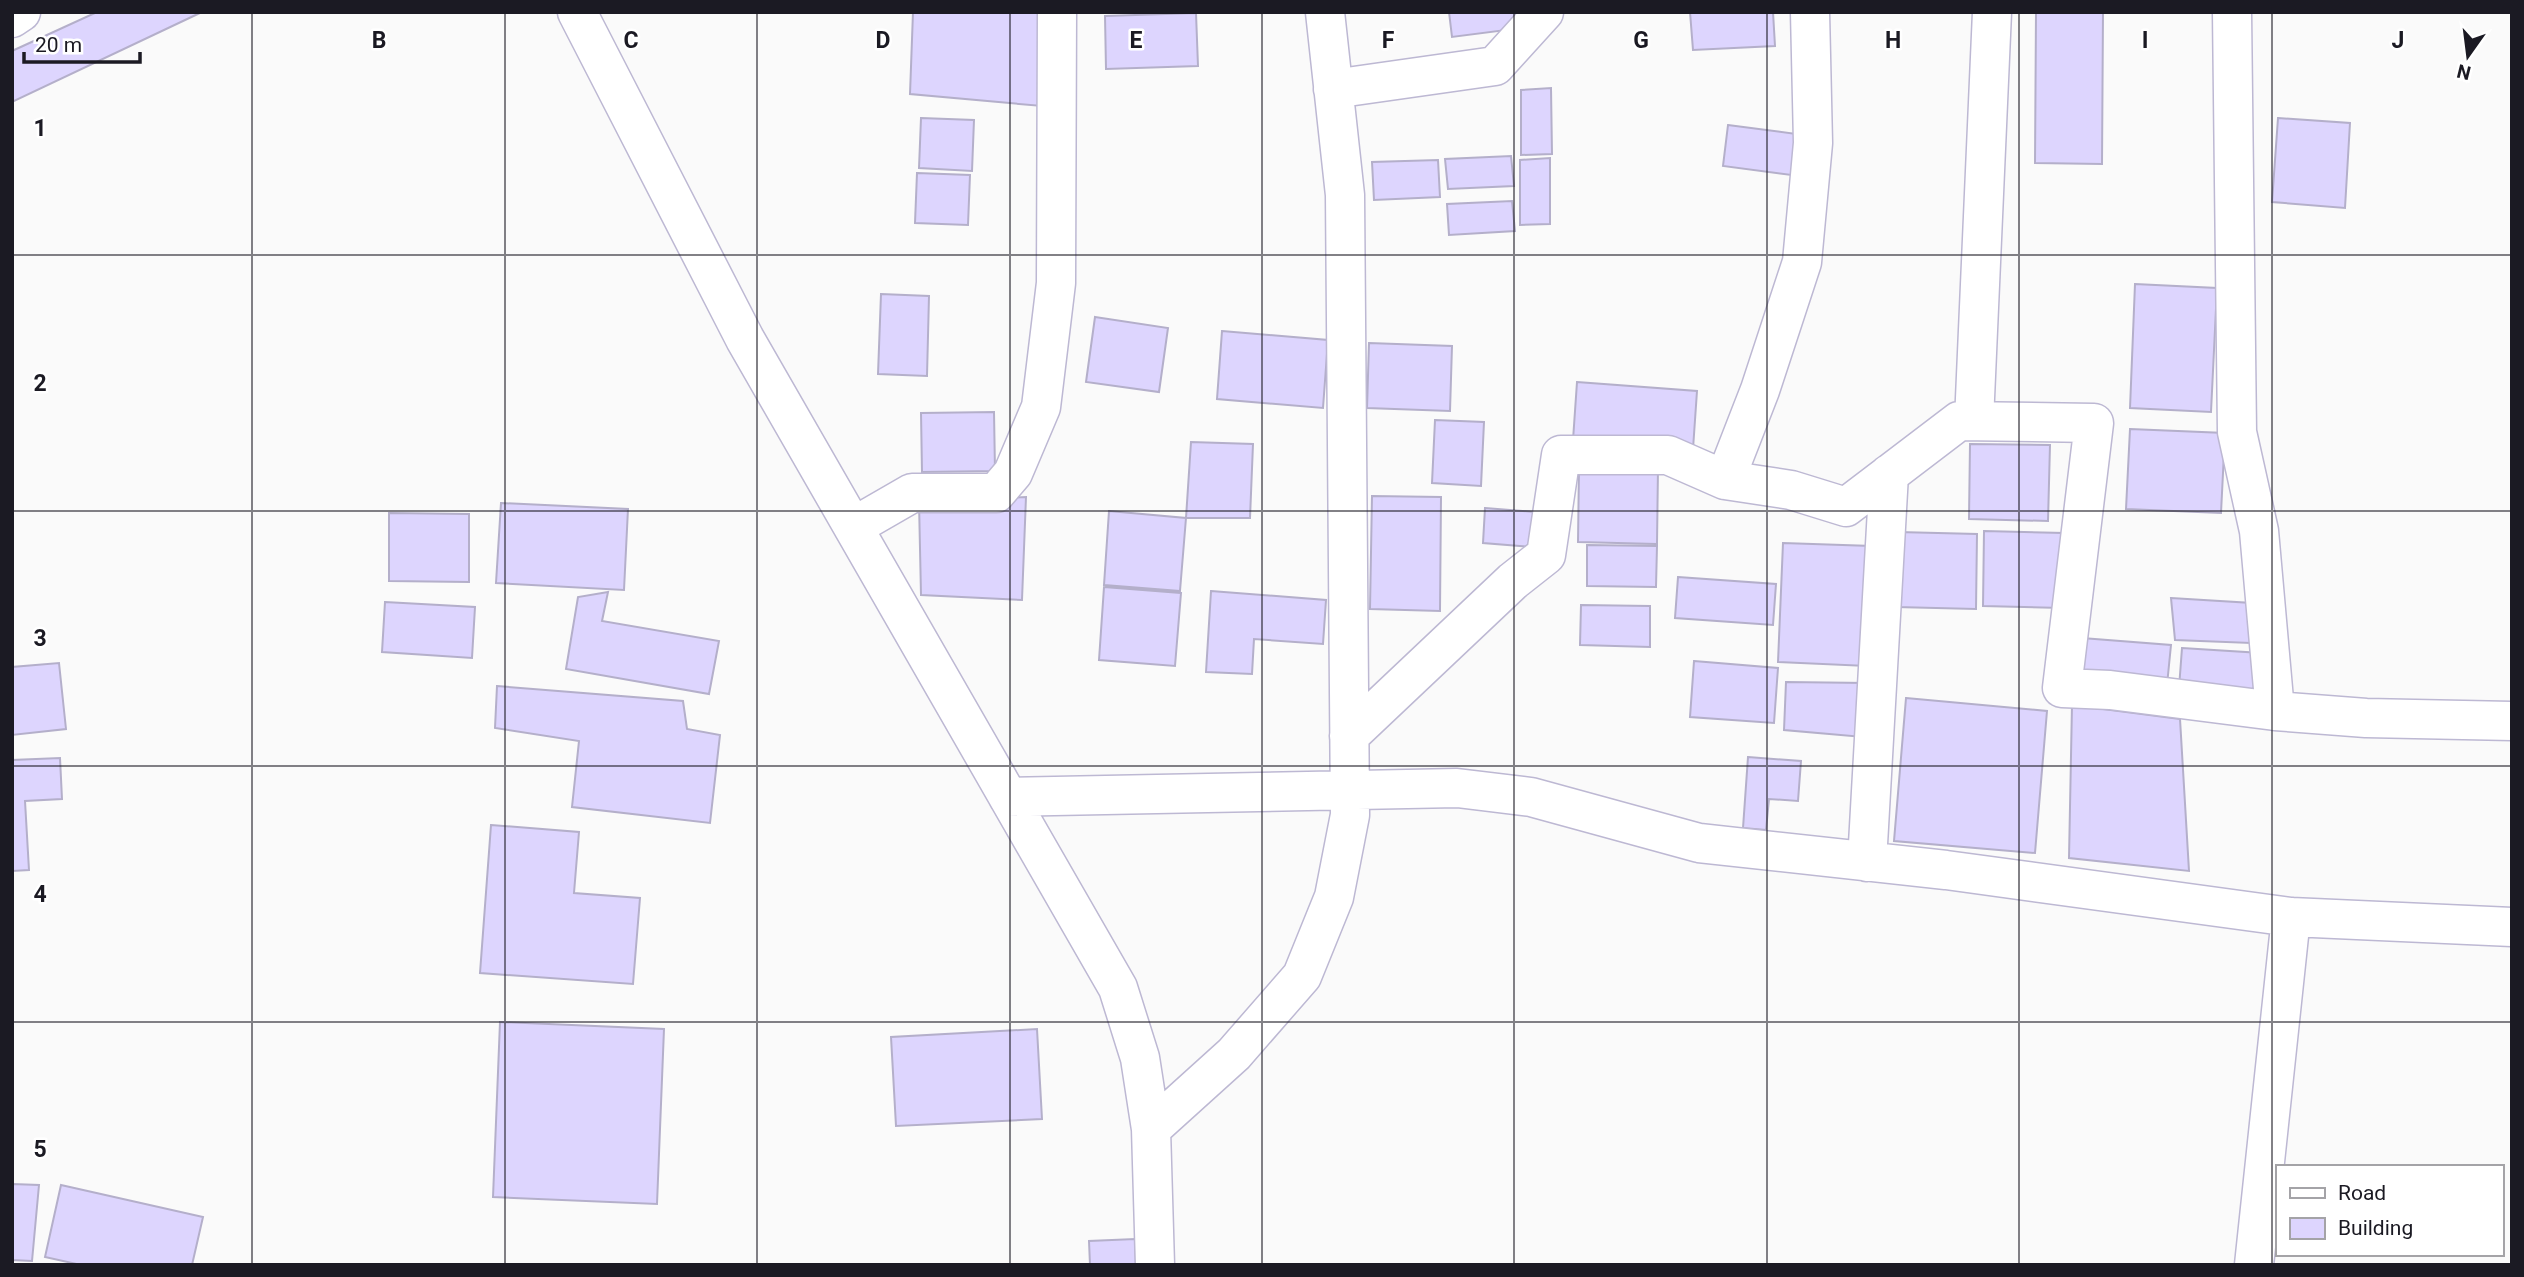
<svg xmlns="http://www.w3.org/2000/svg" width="2524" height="1277" viewBox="0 0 2524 1277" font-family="Roboto,sans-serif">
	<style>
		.building { fill: #ddd5fe; stroke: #b4afca; stroke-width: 2 }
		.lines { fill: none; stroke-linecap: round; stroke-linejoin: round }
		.street-casing { stroke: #bdb8d3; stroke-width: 41 }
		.secondary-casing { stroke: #bdb8d3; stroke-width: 41 }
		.street { stroke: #fff; stroke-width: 38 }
		.secondary { stroke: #fff; stroke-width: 38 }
		.grid { fill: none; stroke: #1b1a23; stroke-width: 2; stroke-opacity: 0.55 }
		.grid-label { font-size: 23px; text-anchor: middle; font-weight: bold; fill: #1b1a23; stroke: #fff; stroke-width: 5; stroke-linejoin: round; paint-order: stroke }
	</style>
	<rect width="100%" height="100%" fill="#fafafa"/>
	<!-- building -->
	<path class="building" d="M97 12H202L12 102V51Z
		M913 12H1047L1042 106 910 94Z
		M1449 12H1519L1522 28 1452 37Z
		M1690 12H1773L1775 46 1693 50Z
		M2036 12H2103L2102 164 2035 163Z
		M1196 13 1198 66 1106 69 1105 16Z
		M1551 88 1552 154 1521 155V90Z
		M921 118 974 120 972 171 919 168Z
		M2278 118 2350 123 2345 208 2272 202Z
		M1728 125 1804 135 1799 176 1723 166Z
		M1511 156 1514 186 1448 189 1445 159Z
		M1550 158V224L1520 225V160Z
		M1438 160 1440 197 1374 200 1372 162Z
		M917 173 970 175 968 225 915 223Z
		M1512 201 1515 231 1449 235 1447 204Z
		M2135 284 2217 288 2211 412 2130 408Z
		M881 294 929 296 927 376 878 374Z
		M1095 317 1168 328 1159 392 1086 382Z
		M1222 331 1328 340 1323 408 1217 399Z
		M1369 343 1452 346 1450 411 1367 408Z
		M1577 382 1697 391 1693 449 1573 440Z
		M994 412 995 471 922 472 921 413Z
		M1435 420 1484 422 1481 486 1432 483Z
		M2130 429 2225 433 2221 513 2126 509Z
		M1191 442 1253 444 1250 518H1186Z
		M1970 444 2050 445 2048 521 1969 519Z
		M1579 467 1658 468 1657 544 1578 542Z
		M1372 496 1441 497 1440 611 1370 609Z
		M1026 497 1022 600 921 595 919 502Z
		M501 503 628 509 624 590 496 583Z
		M1485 508 1535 512 1533 547 1483 543Z
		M1109 511 1186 518 1180 591 1104 585Z
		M389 513 469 514V582L389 581Z
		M1984 531 2064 533 2062 608 1983 606Z
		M1898 532 1977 534 1976 609 1896 607Z
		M1783 543 1872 546 1867 666 1778 662Z
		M1587 545 1657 546 1656 587 1587 586Z
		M1678 577 1776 584 1773 625 1675 618Z
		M1104 587 1181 593 1175 666 1099 660Z
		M1211 591 1326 600 1323 644 1254 639 1252 674 1206 672Z
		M608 592 602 621 719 641 709 694 566 669 578 597Z
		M2171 598 2252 603 2251 643 2175 640Z
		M385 602 475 607 472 658 382 652Z
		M1581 605 1650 606V647L1580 645Z
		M2082 638 2171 645 2167 685 2080 678Z
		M2182 648 2261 653 2258 695 2179 688Z
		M1694 661 1778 668 1774 723 1690 717Z
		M59 663 66 729 12 735V667Z
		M1786 682 1867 683 1863 737 1784 730Z
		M497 686 683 701 687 729 720 735 710 823 572 807 579 741 495 728Z
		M1906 698 2047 711 2035 853 1894 841Z
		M2072 705 2180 719 2189 871 2069 858Z
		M1748 757 1801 761 1798 801 1769 799 1766 830 1743 828Z
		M60 758 62 799 25 801 29 870 12 871V760Z
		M491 825 579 832 574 893 640 898 633 984 480 973Z
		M500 1022 664 1029 657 1204 493 1197Z
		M1037 1029 1042 1119 896 1126 891 1037Z
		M12 1184 39 1185 32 1261 12 1260Z
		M61 1185 203 1217 192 1265H81L45 1257Z
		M1135 1239 1136 1265H1090L1089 1241Z"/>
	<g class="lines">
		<defs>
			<path id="street" d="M577 12 745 339 1118 988 1140 1058 1151 1129 1155 1265
				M2232 12 2237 432 2259 531 2275 711
				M1333 89 1495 66 1544 12
				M1974 421 1992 12
				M1725 480 1760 390 1802 262 1813 143 1810 12
				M853 527 912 493H996L1013 473 1041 407 1056 283 1057 12
				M1349 736 1513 581 1546 555 1561 455H1668L1725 480 1791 490 1846 507 1959 421 2094 423 2062 688 2110 690 2275 711 2366 718 2512 721
				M1008 797 1457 788 1531 797 1699 843 1946 870 2291 917 2512 927
				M1867 862 1889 474
				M1151 1129 1234 1054 1302 976 1334 897 1350 815 1345 195 1325 12
				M2254 1265 2291 917"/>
			<path id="secondary" d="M12 18 21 12"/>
		</defs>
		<!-- street casing -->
		<use href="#street" class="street-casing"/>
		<!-- secondary casing -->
		<use href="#secondary" class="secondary-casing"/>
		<!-- street -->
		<use href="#street" class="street"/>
		<!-- secondary -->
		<use href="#secondary" class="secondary"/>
	</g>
	<!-- grid -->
	<path class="grid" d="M252 12V1265M505 12V1265M757 12V1265M1010 12V1265M1262 12V1265M1514 12V1265M1767 12V1265M2019 12V1265M2272 12V1265M12 255H2512M12 511H2512M12 766H2512M12 1022H2512"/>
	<g class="grid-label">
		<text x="379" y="48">B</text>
		<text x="631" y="48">C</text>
		<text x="883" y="48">D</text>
		<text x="1136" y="48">E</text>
		<text x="1388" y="48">F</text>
		<text x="1641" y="48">G</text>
		<text x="1893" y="48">H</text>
		<text x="2145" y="48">I</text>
		<text x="2398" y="48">J</text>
		<text x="40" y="136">1</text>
		<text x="40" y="391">2</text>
		<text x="40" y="646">3</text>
		<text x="40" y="902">4</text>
		<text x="40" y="1157">5</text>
	</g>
	<!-- border -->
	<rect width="2524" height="1277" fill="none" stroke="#1b1a23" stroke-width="28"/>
	<!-- legend -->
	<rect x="2276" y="1165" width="228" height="91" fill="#ffffff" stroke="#a4a3a7" stroke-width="2"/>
	<rect x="2290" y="1188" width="35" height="10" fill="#ffffff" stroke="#a4a3a7" stroke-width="2"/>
	<text x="2338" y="1200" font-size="21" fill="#1b1a23">Road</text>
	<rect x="2290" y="1218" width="35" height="21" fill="#ddd5fe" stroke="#a4a3a7" stroke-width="2"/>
	<text x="2338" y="1235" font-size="21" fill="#1b1a23">Building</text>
	<!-- north arrow -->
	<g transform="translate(2468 56) rotate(194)" stroke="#ffffff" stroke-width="5" paint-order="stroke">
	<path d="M0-5L12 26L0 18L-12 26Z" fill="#1b1a23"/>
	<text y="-10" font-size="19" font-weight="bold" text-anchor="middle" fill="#1b1a23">N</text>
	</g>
	<!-- scale -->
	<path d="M24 52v10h116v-10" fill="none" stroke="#1b1a23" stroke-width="3.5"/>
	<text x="35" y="52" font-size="21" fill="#1b1a23" stroke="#ffffff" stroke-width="5" paint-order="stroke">20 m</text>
</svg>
